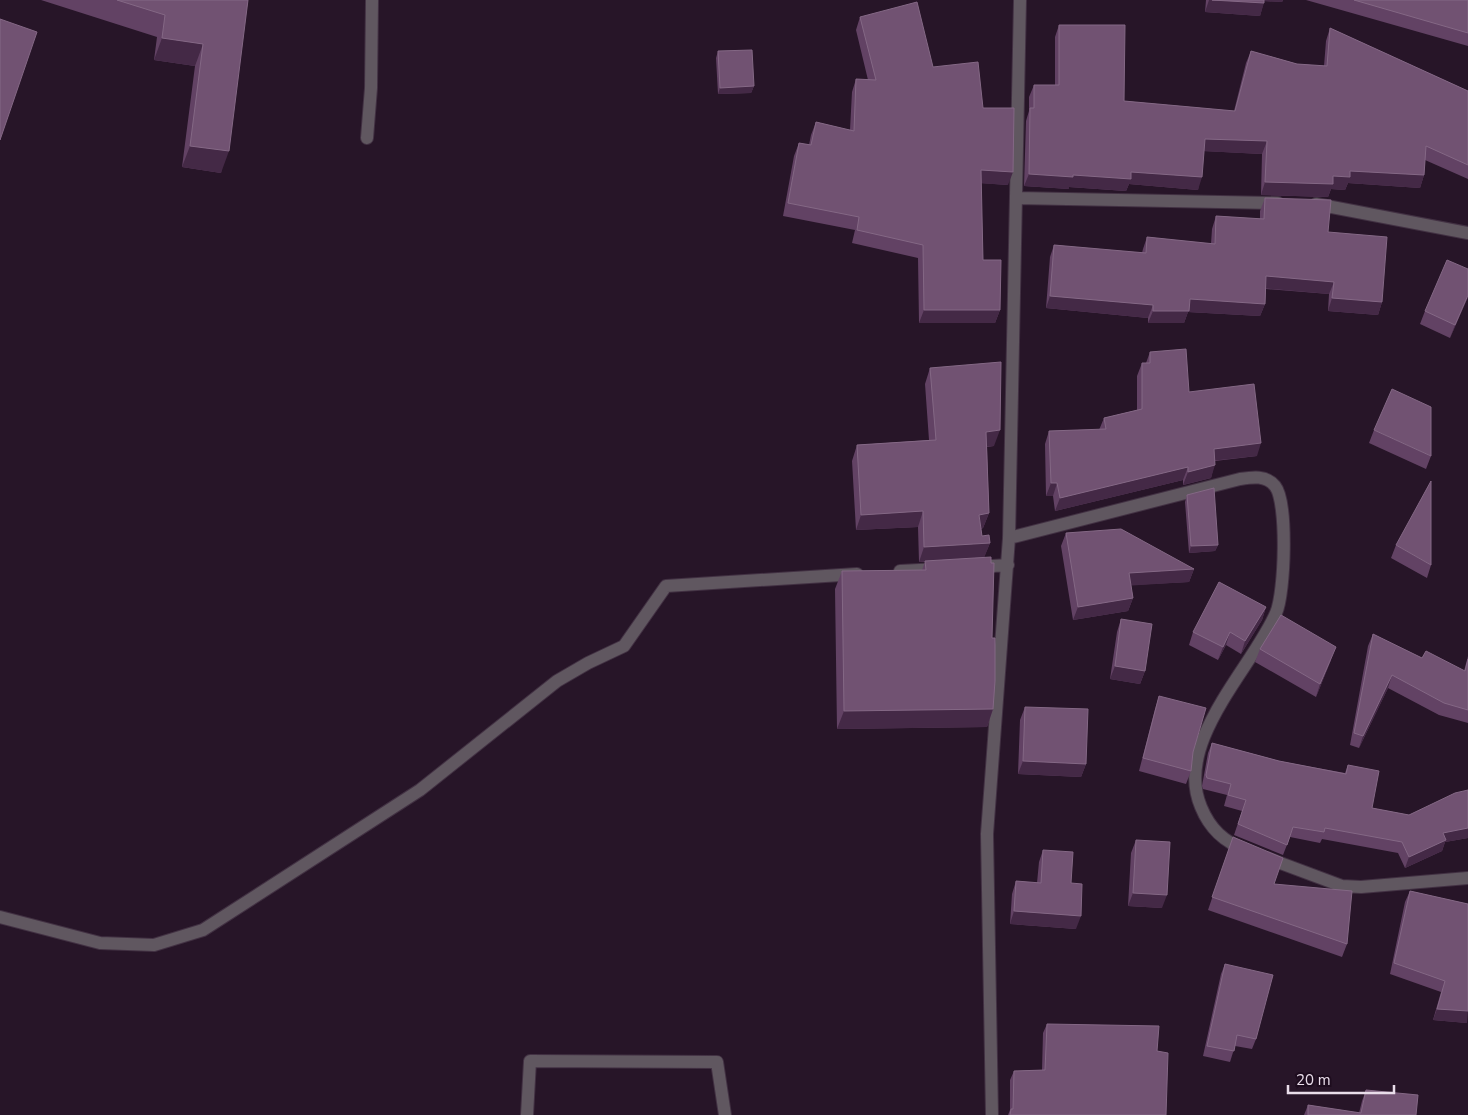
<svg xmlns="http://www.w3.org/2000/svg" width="1468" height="1115" viewBox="0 0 1468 1115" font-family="'Nunito Sans',sans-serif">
<rect width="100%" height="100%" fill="#271528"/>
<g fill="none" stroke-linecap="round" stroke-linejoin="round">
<!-- lane casing -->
<g stroke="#423143" stroke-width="14">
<path id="lane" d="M527 1115 530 1061 717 1062 725 1115"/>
</g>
<!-- street casing -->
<g stroke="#423143" stroke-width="14">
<path id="street" d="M367 138 371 88 372 0
M1016 198 1278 203
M1316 204 1468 233
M1009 538 1240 479C1253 477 1266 475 1275 486 1288 502 1285 593 1276 613 1253 667 1173 742 1201 807 1210 829 1224 842 1246 850
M977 567 1008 565
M900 571 939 569
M1267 858 1342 886 1361 887 1468 878
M0 917 100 943 154 945 203 930 420 790 557 681 588 663 624 646 666 586 857 574
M992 1115 987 834 1009 538 1020 0"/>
</g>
<!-- lane -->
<use href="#lane" stroke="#605760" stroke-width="12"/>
<!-- street -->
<use href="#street" stroke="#605760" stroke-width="12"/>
</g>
<!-- wall -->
<path fill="#624264" d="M41 0H248L221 173 182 167 195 66 154 60 157 37Z
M1206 0H1283L1282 2 1264 1 1260 16 1205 12Z
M1306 0H1468V46Z
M860 17 933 67 983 108 1008 185 981 183 983 260 1000 310 995 323H919L918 258 852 243 855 230 783 216 794 156 799 143 809 145 811 135 816 122 850 130 852 92 856 79 868 80 856 30Z
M1059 25 1124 101 1234 111 1246 63 1251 51 1297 64 1324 66 1326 41 1330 28 1468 91V179L1425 160 1424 175 1420 188 1348 183 1345 190 1331 189 1328 197 1261 195 1262 154 1204 151 1198 190 1129 184 1126 191 1069 187V189L1024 186 1026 121 1029 111V97L1034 85H1055V37Z
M718 51 754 86 751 93 718 94 716 58Z
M1265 198 1328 232 1382 302 1378 315 1328 311 1329 294 1266 289 1265 304 1260 316 1188 312 1184 323H1148V318L1046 308 1050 257 1054 245 1142 253 1143 249 1147 237 1211 244 1212 229 1216 216 1260 219V211Z
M1468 297 1450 338 1420 324 1425 311Z
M1150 352 1189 392 1257 456 1215 461 1211 478 1183 485V480L1055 511 1053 496H1046L1045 444 1049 431 1099 430 1104 418 1137 410V376L1142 363H1146Z
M930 368 994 446 987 447 989 513 983 528 981 529 982 536 990 543 984 557 992 638 993 709 987 727 837 729 835 589 842 571 922 570 925 562H919L918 527 856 530 852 461 857 445 929 440 925 384Z
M1374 430 1431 456 1426 469 1369 443Z
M1187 495 1218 545 1215 551 1189 553 1185 502Z
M1066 533 1194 569 1189 582 1131 585 1133 598 1128 611 1073 620 1061 546Z
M1396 545 1431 565 1427 578 1391 558Z
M1266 607 1262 620 1241 654 1226 645 1218 660 1189 645 1193 632Z
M1121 619 1145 671 1140 684 1110 679 1117 632Z
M1373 634 1422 658 1464 671 1468 656V723L1439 715 1388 688 1359 748 1350 745 1368 646Z
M1260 649 1331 660 1316 697 1255 662Z
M1159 696 1193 752 1191 771 1186 784 1139 771 1155 709Z
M1025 707 1086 764 1081 777 1018 774 1020 720Z
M1212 743 1279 761 1345 773 1348 765 1372 808 1409 815 1468 790V838L1445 842 1442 851 1405 868 1398 853 1322 839 1320 843 1290 837 1283 855 1234 835 1242 811 1224 806 1227 795 1203 789 1202 786 1208 753Z
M1233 837 1274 884 1347 944 1342 957 1208 910Z
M1136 840 1162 908 1128 906 1131 853Z
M1043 850 1071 883 1076 929 1010 924 1012 894 1016 881 1037 883 1039 862Z
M1410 891 1468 904 1467 1023 1433 1020 1441 992 1390 974 1405 902Z
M1225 964 1256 1039 1252 1049 1235 1046 1230 1062 1203 1056 1221 974Z
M1047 1024 1157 1051 1166 1115H1008L1010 1110V1080L1014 1071 1042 1070 1043 1033Z
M1366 1090 1416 1115H1304L1308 1105 1359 1113 1362 1101Z"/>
<!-- shaded-wall -->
<path fill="#442946" d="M1209 0 1264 3 1260 16 1205 12Z
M1261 0H1283L1282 2 1260 1Z
M162 38 203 44 195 66 154 60Z
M754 86 751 93 718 94 720 88Z
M1205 139 1267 141 1262 154 1201 151Z
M190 146 229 151 221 173 182 167Z
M981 170 1013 172 1008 185 977 183Z
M1350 171 1424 175 1420 188 1348 183 1345 190 1331 189 1328 197 1261 195 1265 182 1333 176Z
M1131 172 1202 177 1198 190 1129 184 1126 191 1069 187V189L1024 186 1029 174 1073 175Z
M1266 276 1334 282 1329 294 1262 288Z
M1468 295V297L1450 338 1455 325Z
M1050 296 1153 305 1148 318 1046 308Z
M1332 298 1382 302 1378 315 1328 311Z
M1190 299 1265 304 1260 316 1188 312 1184 323H1148L1153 311Z
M924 310H1000L995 323H919Z
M1000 430 994 446 981 447 986 432Z
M1261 443 1257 456 1210 461 1214 449Z
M1215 465 1211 478 1183 485 1188 472Z
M1188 467 1183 480 1055 511 1060 498Z
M1051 483H1057L1053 496H1046Z
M923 511 918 527 856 530 861 515Z
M989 513 983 528 973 530 979 515Z
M990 543 984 558 919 562 924 547Z
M1218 545 1215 551 1189 553 1191 546Z
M1194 569 1189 582 1124 586 1129 573Z
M1133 598 1128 611 1073 620 1078 607Z
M1266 607 1262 620 1241 654 1245 641Z
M1230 632 1226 645 1218 660 1223 647Z
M1336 647 1331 660 1316 697 1320 684Z
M1115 666 1145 671 1140 684 1110 679Z
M1392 675 1388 688 1359 748 1363 736Z
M993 709 987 727 837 729 844 711Z
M1023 761 1086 764 1081 777 1018 774Z
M1468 828V838L1445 842 1442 851 1405 868 1409 857 1443 833Z
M1133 893 1167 895 1162 908 1128 906Z
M1014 911 1081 916 1076 929 1010 924Z
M1437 1009 1468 1011 1467 1023 1433 1020Z"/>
<!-- building -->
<path fill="#715272" stroke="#846885" d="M117 0H248L229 151 190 146 203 44 162 38 165 15Z
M1212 0H1264V3Z
M1354 0H1468V33Z
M917 2 933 67 978 62 983 108H1014L1013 172 981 170 983 260H1001L1000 310H924L923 245 857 230 859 217 788 203 799 143 811 145 816 122 854 131 856 79 876 80 860 17Z
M0 19 37 32 0 140Z
M1059 25H1125L1124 101 1235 111 1251 51 1297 64 1327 66 1330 28 1468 91V165L1426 146 1424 175 1350 171V177L1333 176V184L1265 182 1267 141 1205 139 1202 177 1131 172V179L1073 175V177L1029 174 1030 108H1034V85H1059Z
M752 50 754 86 720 88 718 51Z
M1265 198 1331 200 1328 232 1387 237 1382 302 1332 298 1334 282 1266 276 1265 304 1190 299 1189 311H1153V305L1050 296 1054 245 1146 253 1147 237 1215 244 1216 216 1264 219Z
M1447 260 1468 269V295L1455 325 1425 311Z
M1186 349 1189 392 1254 384 1261 443 1214 449 1215 465 1188 472V467L1060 498 1057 483H1051L1049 431 1106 429 1104 418 1142 409V363H1150V352Z
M1001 362 1000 430 986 432 989 513 979 515 982 536 989 535 990 543 924 547 923 511 861 515 857 445 936 440 930 368Z
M1392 389 1431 407V456L1374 430Z
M1431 481V565L1396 545Z
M1214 488 1218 545 1191 546 1187 495Z
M1121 529 1194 569 1129 573 1133 598 1078 607 1066 533Z
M991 557V563H994L992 638H995V681L993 709 844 711 842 571 926 570 925 561Z
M1219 582 1266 607 1245 641 1230 632 1223 647 1193 632Z
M1281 615 1336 647 1320 684 1260 649Z
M1121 619 1152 624 1145 671 1115 666Z
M1373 634 1422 658 1426 651 1465 671 1468 659V710L1444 703 1392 675 1363 736 1354 733Z
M1159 696 1206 708 1193 752 1191 771 1143 758Z
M1025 707 1088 709 1086 764 1023 761Z
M1212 743 1279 761 1346 774 1348 765 1379 771 1372 808 1409 815 1455 793 1468 790V828L1443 833 1446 840 1409 857 1402 842 1325 828 1324 832 1293 827 1287 845 1238 824 1246 800 1228 795 1231 784 1207 778 1206 775Z
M1233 837 1283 858 1274 884 1352 891 1347 944 1212 897Z
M1136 840 1170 842 1167 895 1133 893Z
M1043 850 1073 852 1071 883 1082 884 1081 916 1014 911 1016 881 1041 883Z
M1410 891 1468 904V1011L1437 1009 1445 981 1394 963Z
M1225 964 1273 975 1256 1039 1237 1035 1234 1051 1207 1046Z
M1047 1024 1159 1026 1157 1051 1168 1053 1166 1115H1010L1011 1109H1013L1014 1071 1045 1070Z
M1366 1090 1418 1095 1416 1115H1308V1105L1361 1113Z"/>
<!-- scale -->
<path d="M1288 1085v8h106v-8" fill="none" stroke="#e9ddea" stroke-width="2.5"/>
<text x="1296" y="1085" font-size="15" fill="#e9ddea" stroke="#1d0c1e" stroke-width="4" paint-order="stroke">20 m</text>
</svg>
